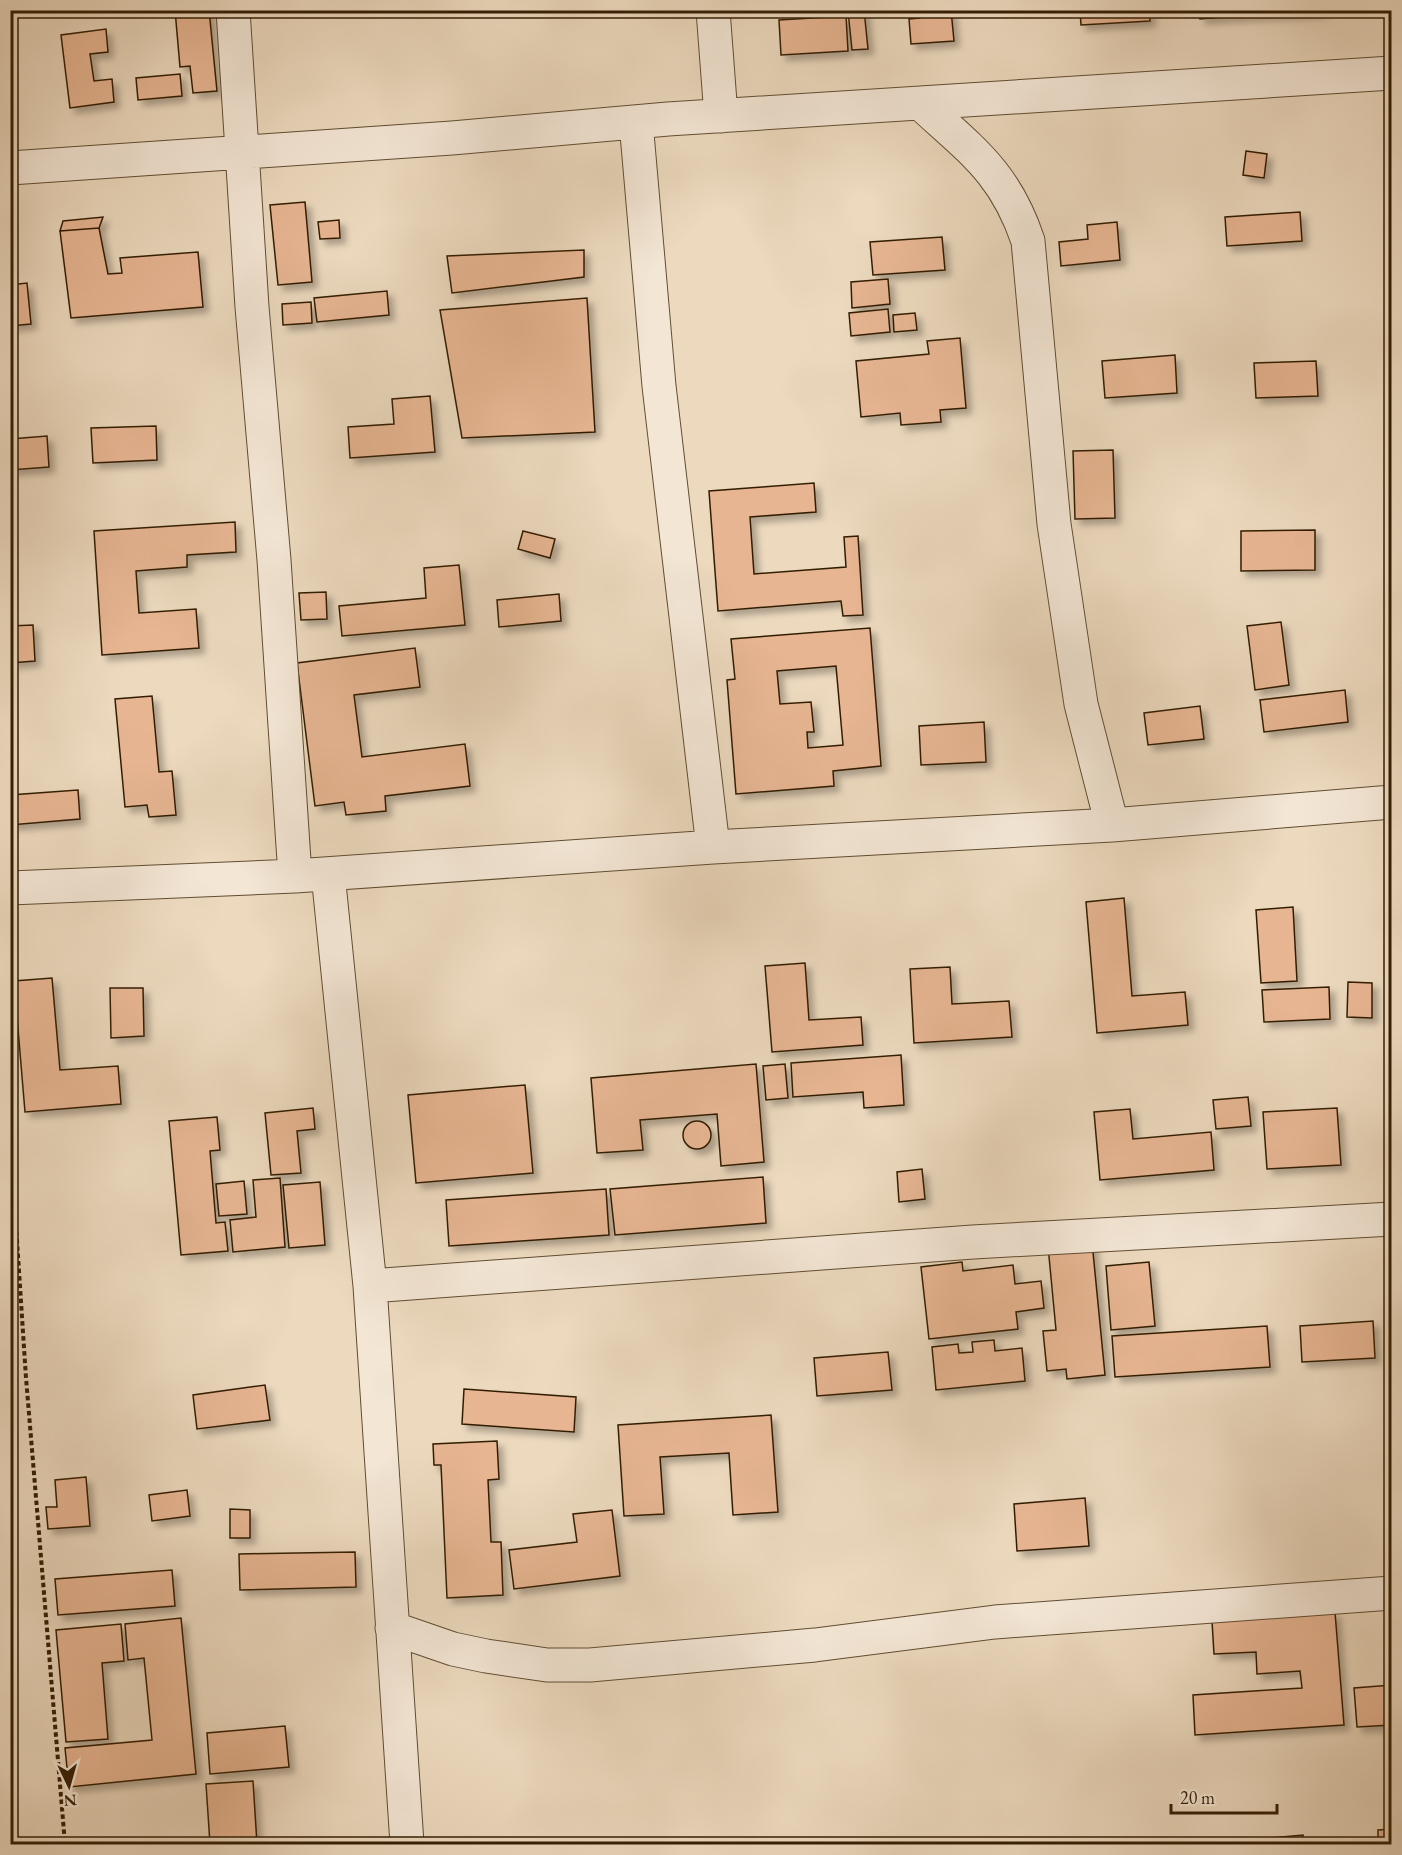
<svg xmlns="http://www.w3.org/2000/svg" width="1402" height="1855" viewBox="0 0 1402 1855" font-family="'EB Garamond',serif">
<defs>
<filter id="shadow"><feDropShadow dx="5.5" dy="5.5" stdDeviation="3" flood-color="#0004"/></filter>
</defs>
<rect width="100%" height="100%" fill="#ecd9be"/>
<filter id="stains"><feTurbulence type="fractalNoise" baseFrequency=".00333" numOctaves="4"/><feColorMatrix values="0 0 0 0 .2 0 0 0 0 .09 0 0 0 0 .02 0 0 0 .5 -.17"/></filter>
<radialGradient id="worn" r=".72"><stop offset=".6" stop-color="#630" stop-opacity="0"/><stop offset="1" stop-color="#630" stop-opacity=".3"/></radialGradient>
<!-- building -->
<path fill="#e7b592" stroke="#331e04" stroke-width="1.5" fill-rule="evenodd" filter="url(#shadow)" d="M175 10H209L217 91 193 93 190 66 180 67Z
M864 10 868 49 852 50 848 11Z
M918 10H951L954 41 911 44 909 19 919 18Z
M1080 10H1149L1150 21 1081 25Z
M1200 10H1224V17L1200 19Z
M1226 10H1322V12L1226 17Z
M846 16 848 51 781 55 779 20Z
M106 29 108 52 90 54 94 81 112 79 114 102 70 108 61 35Z
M180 74 182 96 138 100 136 78Z
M1246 151 1267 154 1264 178 1243 175Z
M305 202 312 282 278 285 270 205Z
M1300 212 1302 241 1227 246 1225 217Z
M103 217 99 228 60 231 63 221Z
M339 220 340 238 320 239 318 222Z
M1117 222 1120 260 1061 266 1059 242 1088 239 1087 225Z
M99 228 108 274 122 273 120 258 198 252 203 307 71 318 60 231Z
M942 237 945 270 873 275 870 242Z
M584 250V277L452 293 447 256Z
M888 279 890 304 852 308 851 282Z
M27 283 31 324 10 326V285Z
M387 291 389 315 317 322 314 298Z
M587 298 595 432 462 438 440 310Z
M311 302 312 323 283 325 282 304Z
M888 309 890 332 851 336 849 313Z
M915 313 917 330 894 332 893 315Z
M960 338 966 408 940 410 941 422 901 425 900 413 861 417 856 361 929 354 927 341Z
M1175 355 1177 393 1105 398 1102 361Z
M1316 361 1318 396 1256 398 1254 363Z
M430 396 435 452 350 458 348 427 394 424 392 399Z
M156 426 157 460 93 463 91 428Z
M47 436 49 467 10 470V439Z
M1113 450 1115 518 1075 519 1073 451Z
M814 483 816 512 750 517 754 574 846 567 844 537 858 536 863 615 843 616 841 601 718 611 709 491Z
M235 522 236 552 187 555V567L136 571 139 613 196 609 199 648 102 655 94 531Z
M1315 530V570L1241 571V531Z
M523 531 555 539 550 558 518 549Z
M459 565 465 625 342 636 339 606 426 598 424 568Z
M326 592 327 619 301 620 299 593Z
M559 594 561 621 499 627 497 600Z
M1281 622 1289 685 1255 690 1247 626Z
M33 625 35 661 10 663V626Z
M870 628 881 766 833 771 834 786 736 794 727 680 735 679 731 639ZM836 666 843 745 808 748 807 732H814L811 702 780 704 777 671Z
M415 648 420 687 354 695 362 757 465 744 470 786 385 796 386 811 346 815 344 802 315 806 297 663Z
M1345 690 1348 722 1264 732 1260 700Z
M152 696 159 772 172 771 176 815 149 817 147 805 125 807 115 699Z
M1200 706 1204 739 1148 745 1144 713Z
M984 722 986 762 921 765 919 726Z
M78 790 80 819 10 825V795Z
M1124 898 1132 996 1185 992 1188 1025 1097 1033 1086 902Z
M1293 907 1297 981 1261 983 1256 910Z
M805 963 809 1020 861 1017 863 1045 772 1052 765 966Z
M950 967 952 1004 1009 1001 1012 1037 914 1043 910 969Z
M52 978 60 1070 118 1066 121 1104 25 1112 14 981Z
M1348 982 1372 983V1018L1347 1017Z
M1329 987 1330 1019 1264 1022 1262 990Z
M110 988H143L144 1036 111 1038Z
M901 1055 904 1105 864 1108 863 1092 793 1097 791 1063Z
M756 1064 764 1162 721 1166 717 1114 640 1120 643 1150 597 1153 591 1078Z
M785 1064 788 1098 766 1100 763 1066Z
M525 1085 533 1173 416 1183 408 1095Z
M1248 1097 1251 1126 1216 1129 1213 1100Z
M313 1108 315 1129 297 1131 301 1173 271 1175 265 1113Z
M1337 1108 1341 1165 1267 1169 1263 1112Z
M1130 1109 1133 1139 1211 1132 1214 1170 1100 1180 1094 1112Z
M217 1117 220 1150 210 1151 216 1223 225 1222 228 1251 181 1255 169 1121Z
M683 1135a14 14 0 1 1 28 0a14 14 0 1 1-28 0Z
M922 1169 925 1199 899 1202 897 1172Z
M763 1177 766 1223 615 1235 610 1189Z
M280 1178 285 1247 233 1252 230 1220 256 1217 253 1180Z
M244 1181 247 1214 219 1216 216 1184Z
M320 1182 325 1245 289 1248 283 1185Z
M606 1189 609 1235 449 1246 446 1200Z
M1092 1242 1105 1375 1067 1379 1066 1369 1047 1371 1043 1331 1056 1330 1048 1246Z
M962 1262 963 1271 1013 1265 1015 1284 1041 1281 1044 1308 1016 1312 1018 1329 929 1339 921 1267Z
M1149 1262 1155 1326 1111 1330 1106 1266Z
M1373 1321 1375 1358 1302 1362 1300 1326Z
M1267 1326 1270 1367 1115 1377 1112 1336Z
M994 1340 995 1351 1022 1348 1025 1381 936 1390 932 1347 958 1344 959 1353 973 1352 972 1342Z
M888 1352 892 1390 817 1396 814 1358Z
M265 1385 270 1420 197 1429 193 1395Z
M464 1389 576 1397 574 1432 462 1424Z
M771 1415 778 1512 733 1515 729 1453 660 1457 664 1514 624 1516 618 1425Z
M497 1441 499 1479 488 1480 491 1542H501L503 1595 447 1598 441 1465H434L433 1444Z
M86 1477 90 1526 48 1529 46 1507H57L55 1480Z
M187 1490 190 1516 152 1521 149 1495Z
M1085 1498 1089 1546 1017 1551 1014 1504Z
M230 1509 250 1510V1538H230Z
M612 1510 620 1576 514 1589 509 1550 577 1542 573 1514Z
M355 1552 356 1587 240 1590 239 1554Z
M172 1570 175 1606 58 1615 55 1579Z
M1335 1612 1344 1725 1195 1735 1193 1695 1302 1688 1300 1671 1257 1674 1256 1652 1214 1654 1212 1621Z
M181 1618 196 1774 69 1787 65 1748 152 1740 144 1658 128 1660 125 1624Z
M121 1624 124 1661 102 1663 108 1739 66 1742 56 1630Z
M1392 1685V1725L1357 1727 1354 1688Z
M285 1726 289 1767 210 1774 207 1733Z
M253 1781 257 1844H210L206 1784Z
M1392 1829V1844H1378V1830Z
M1303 1835 1304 1844H1225V1842Z"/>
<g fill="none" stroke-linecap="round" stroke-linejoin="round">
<!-- minor casing -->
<g stroke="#614d32" stroke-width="35">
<path id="minor" d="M233 10 252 307 274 560 295 876
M713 10 721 116
M920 103C971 150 1005 172 1028 241L1054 524 1081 704 1112 825
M636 122 659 386 713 847
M10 168 452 138 668 119 1392 73
M328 874 370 1286 407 1844
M10 888 295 876 713 847 1112 825 1392 802
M370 1286 973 1242 1392 1219
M392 1628 453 1649 486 1656 547 1665H590L815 1645 995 1622 1392 1593"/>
</g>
<!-- path -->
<path stroke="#331e04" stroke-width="4" stroke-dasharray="4.5 3" stroke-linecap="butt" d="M10 1134 26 1378 65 1844"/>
<!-- minor -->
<use href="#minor" stroke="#f3e6d5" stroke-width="33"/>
</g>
<!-- margin -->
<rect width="1402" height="1855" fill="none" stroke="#ecd9be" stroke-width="36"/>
<rect x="12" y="12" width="1378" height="1831" fill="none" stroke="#331e04" stroke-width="3"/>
<rect x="18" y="18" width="1366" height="1819" fill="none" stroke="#331e04" stroke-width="1.5"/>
<!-- north arrow -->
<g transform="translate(69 1786) rotate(175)" stroke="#f3e6d5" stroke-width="4.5" paint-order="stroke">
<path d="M0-4.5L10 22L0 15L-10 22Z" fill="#331e04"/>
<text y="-9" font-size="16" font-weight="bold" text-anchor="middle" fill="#331e04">N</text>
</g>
<!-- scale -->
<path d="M1171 1804v9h106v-9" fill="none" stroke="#331e04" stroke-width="3"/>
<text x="1180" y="1804" font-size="18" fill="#331e04" stroke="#f3e6d5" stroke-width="4.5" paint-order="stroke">20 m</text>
<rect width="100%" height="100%" filter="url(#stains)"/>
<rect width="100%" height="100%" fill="url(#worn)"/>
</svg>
